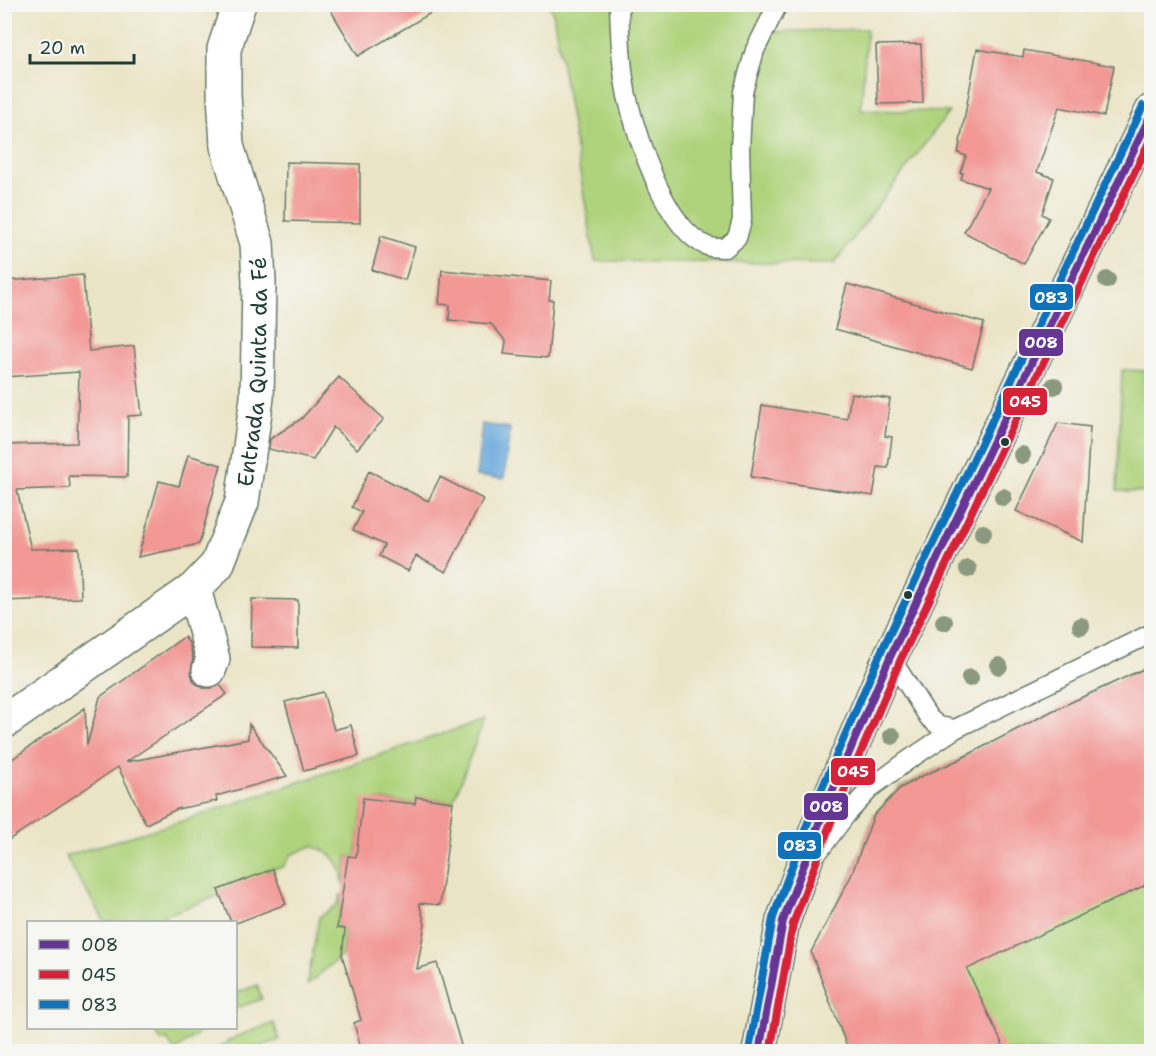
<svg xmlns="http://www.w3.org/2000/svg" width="1156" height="1056" viewBox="0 0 1156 1056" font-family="'Shantell Sans',sans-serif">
<rect width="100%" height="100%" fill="#f6f6f2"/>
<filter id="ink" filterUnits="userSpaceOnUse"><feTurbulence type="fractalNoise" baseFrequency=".0167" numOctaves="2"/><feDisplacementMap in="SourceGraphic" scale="12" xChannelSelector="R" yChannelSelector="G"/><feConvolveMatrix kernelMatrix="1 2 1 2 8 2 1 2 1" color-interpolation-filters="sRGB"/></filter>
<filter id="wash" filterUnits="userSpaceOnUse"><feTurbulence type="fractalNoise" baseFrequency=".008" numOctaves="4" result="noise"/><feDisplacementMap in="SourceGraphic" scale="24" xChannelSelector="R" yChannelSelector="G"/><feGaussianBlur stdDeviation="1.35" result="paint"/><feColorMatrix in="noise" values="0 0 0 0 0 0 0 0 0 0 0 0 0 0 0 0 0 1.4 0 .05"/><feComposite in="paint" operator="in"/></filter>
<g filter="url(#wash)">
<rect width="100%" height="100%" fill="#ebe5c7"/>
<!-- green -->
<path fill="#afd37c" stroke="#678858" stroke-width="1.5" d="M549 5H772L765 32 867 29 861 110 949 112 834 264 595 261 553 13Z
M1122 370 1151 371V493L1117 491Z
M1151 665V1051H849L828 998 829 919 851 876 874 815 900 788 920 777 956 761 1052 712Z
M484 720 453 802 416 797 415 804 384 800 363 801 356 857 347 856 343 886C342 863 334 853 312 846L291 855 283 867 273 869 220 895 147 922H105L65 856 182 821Z
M342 893 337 927 345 929 342 955 307 985 319 917 336 906Z
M257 985 262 999 236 1008V993Z
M274 1023 279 1040 248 1051H213L235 1037Z
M153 1028H205L175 1051 167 1039 162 1042Z"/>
<!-- water -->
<path fill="#68a7db" stroke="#447288" stroke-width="1.5" d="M482 424 510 428 504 479 476 476Z"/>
<g id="blocks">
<!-- building -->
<path fill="#f29895" d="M327 4H446L358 56Z
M921 44 923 103 878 104 876 45Z
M977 49 1023 57 1024 50 1114 66 1104 116 1059 107 1037 172 1054 178 1042 214 1049 218 1024 264 964 232 988 188 961 179 963 173H960L966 156 958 153Z
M286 162 360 164V223L285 221Z
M381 236 415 247 405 280 372 270Z
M442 270 551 281 549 300H553L548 358 504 354 506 341 491 324 449 320 450 305 439 304Z
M83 275 89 351 134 346 142 415 128 416 127 477 69 476 70 488 17 490 31 549 79 548 81 598 4 601V445L77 443 79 372 4 377V281Z
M847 284 984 323 972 368 835 329Z
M339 377 384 419 357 449 333 427 313 460 269 449 270 439 301 419Z
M851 393 890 399 885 436 892 437 888 468 878 467 873 496 751 477 762 405 847 419Z
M1058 423 1090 427 1083 542 1016 511Z
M188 455 221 465 199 544 138 557 159 481 179 486Z
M369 471 428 501 440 477 483 499 446 572 416 556 408 571 379 556 384 545 353 530 362 512 352 507Z
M252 599 298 600V648L251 647Z
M184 637 189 643 193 658 191 673 194 682 203 688H212L220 685 227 694 126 762 248 739 249 724 287 776 216 796 217 801 177 809 146 824 118 767 4 843V765L85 708 87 745 100 697Z
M1152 665V882L967 969 1006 1052H849L811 952 851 876 874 815 899 789 920 777 956 761 1052 711Z
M323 692 334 730 351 725 359 756 304 771 285 702Z
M416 797 453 802 440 905 419 903 425 924 417 969 437 963 463 1052H362L354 1023 361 1020 342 955 345 929 337 928 348 856 356 857 363 798 415 804Z
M273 869 286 904 236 923 231 922 218 890Z"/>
</g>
</g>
<g filter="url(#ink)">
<use href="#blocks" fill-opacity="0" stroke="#667867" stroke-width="1.5"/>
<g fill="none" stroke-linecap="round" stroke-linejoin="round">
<!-- lane casing -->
<g stroke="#667867" stroke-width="21">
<path id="lane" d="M619 4C620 35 621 66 627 96 637 137 665 229 707 246 712 248 719 248 725 248L737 238 742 220 740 149 743 92 755 50 778 4
M890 657 929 718 939 726 955 729
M819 851 846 815 872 787 907 761 955 729 1152 633"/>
</g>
<!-- street casing -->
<g stroke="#667867" stroke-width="36">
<g id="street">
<path d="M194 589 213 659 209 670"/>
<path id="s1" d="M4 722 194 589 217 565 242 502 257 398 259 282 257 243 227 146 224 94V49L239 4"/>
</g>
</g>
<!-- secondary casing -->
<g stroke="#667867" stroke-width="36">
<path id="secondary" d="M759 1052 783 921 821 818 890 657 1152 111"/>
</g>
<!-- path -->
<path stroke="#667867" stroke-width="4" stroke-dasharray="4.5 4.5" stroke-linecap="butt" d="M818 1045 822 1052"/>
<!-- lane -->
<use href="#lane" stroke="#fff" stroke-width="18"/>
<!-- street -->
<use href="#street" stroke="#fff" stroke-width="33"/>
<!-- secondary -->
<use href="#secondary" stroke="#fff" stroke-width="33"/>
<!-- bus-1 casing -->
<g stroke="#f6f6f2" stroke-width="12">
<path id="bus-1" d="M759 1052 783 921 821 818 890 657 1152 112"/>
</g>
<!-- bus-2 casing -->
<g stroke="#f6f6f2" stroke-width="12">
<path id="bus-2" d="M770 1052 793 924 831 822 900 661 1152 136"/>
</g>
<!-- bus-3 casing -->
<g stroke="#f6f6f2" stroke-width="12">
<path id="bus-3" d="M749 1050 773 918 811 814 881 652 1143 106"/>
</g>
<!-- bus-1 -->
<use href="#bus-1" stroke="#663695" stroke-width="8"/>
<!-- bus-2 -->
<use href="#bus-2" stroke="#d62138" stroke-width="8"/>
<!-- bus-3 -->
<use href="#bus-3" stroke="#1072ba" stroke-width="8"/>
</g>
<!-- trees -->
<g fill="#8b997e">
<circle cx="1107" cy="280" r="9"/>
<circle cx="1054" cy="386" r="9"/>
<circle cx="1022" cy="455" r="9"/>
<circle cx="1003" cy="497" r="9"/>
<circle cx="983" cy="533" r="9"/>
<circle cx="968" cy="569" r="9"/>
<circle cx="944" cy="622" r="9"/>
<circle cx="1081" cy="626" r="9"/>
<circle cx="999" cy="666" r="9"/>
<circle cx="970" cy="678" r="9"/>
<circle cx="892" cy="736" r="9"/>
</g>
</g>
<!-- markers -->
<g fill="#1f3d34" stroke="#f6f6f2" stroke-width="2">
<circle cx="1005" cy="442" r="5"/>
<circle cx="908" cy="595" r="5"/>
</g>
<g text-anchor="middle" stroke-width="5" stroke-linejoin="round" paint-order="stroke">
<!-- street labels -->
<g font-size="22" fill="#1f3d34" stroke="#f6f6f2">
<text dy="8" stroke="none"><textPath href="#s1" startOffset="464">Entrada Quinta da Fé</textPath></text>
</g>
</g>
<g stroke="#f6f6f2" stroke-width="2">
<rect x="1029" y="283" width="45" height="28" rx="6" fill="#1072ba"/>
<rect x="1018" y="328" width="46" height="29" rx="6" fill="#663695"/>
<rect x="1002" y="387" width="46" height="29" rx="6" fill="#d62138"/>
<rect x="830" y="757" width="46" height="29" rx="6" fill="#d62138"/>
<rect x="803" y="792" width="46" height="29" rx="6" fill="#663695"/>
<rect x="777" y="831" width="45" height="29" rx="6" fill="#1072ba"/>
</g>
<g font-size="16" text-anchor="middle" font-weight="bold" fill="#fff">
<text x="1051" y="303">083</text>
<text x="1041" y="348">008</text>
<text x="1025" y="407">045</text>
<text x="853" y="777">045</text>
<text x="826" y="812">008</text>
<text x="800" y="851">083</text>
</g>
<!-- margin -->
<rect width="1156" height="1056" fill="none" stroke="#f6f6f2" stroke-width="24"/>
<!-- legend -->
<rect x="27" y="921" width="210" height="108" fill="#f6f6f2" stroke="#a0aca6" stroke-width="1.5"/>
<rect x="39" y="940" width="30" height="9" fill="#663695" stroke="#a0aca6" stroke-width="1.5"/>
<text x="81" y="951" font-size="18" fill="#1f3d34">008</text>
<rect x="39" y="970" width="30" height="9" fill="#d62138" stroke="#a0aca6" stroke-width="1.5"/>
<text x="81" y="981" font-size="18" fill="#1f3d34">045</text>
<rect x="39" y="1000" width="30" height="9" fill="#1072ba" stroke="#a0aca6" stroke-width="1.5"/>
<text x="81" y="1011" font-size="18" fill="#1f3d34">083</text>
<!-- scale -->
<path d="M30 54v9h104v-9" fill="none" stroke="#1f3d34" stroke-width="3"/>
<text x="39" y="54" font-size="18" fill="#1f3d34" stroke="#f6f6f2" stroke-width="4.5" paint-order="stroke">20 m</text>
</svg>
